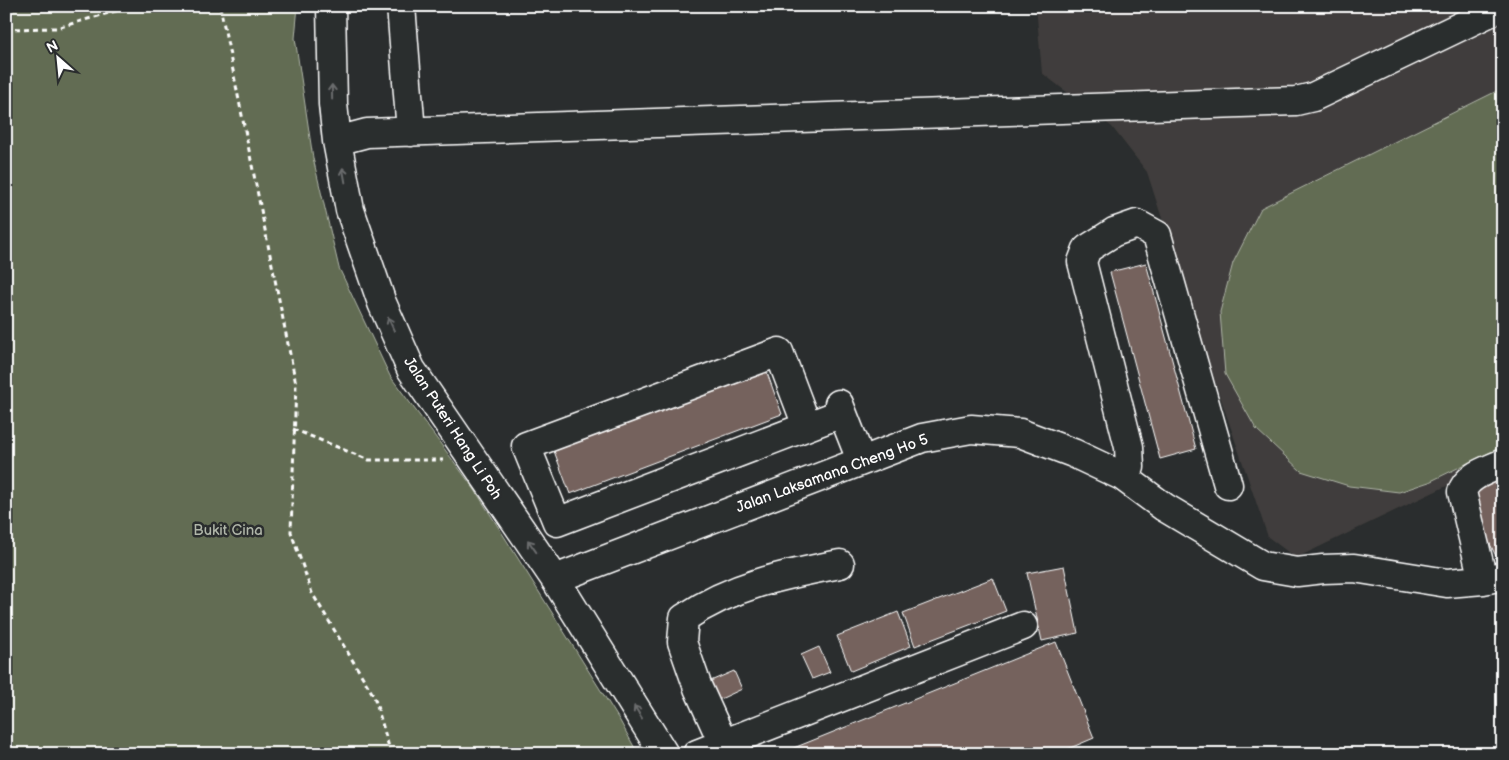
<svg xmlns="http://www.w3.org/2000/svg" width="1509" height="760" viewBox="0 0 1509 760" font-family="'Balsamiq Sans',sans-serif">
<rect width="100%" height="100%" fill="#2a2d2e"/>
<filter id="ink" filterUnits="userSpaceOnUse"><feTurbulence type="fractalNoise" baseFrequency=".02" numOctaves="2"/><feDisplacementMap in="SourceGraphic" scale="10" xChannelSelector="R" yChannelSelector="G"/><feConvolveMatrix kernelMatrix="1 2 1 2 8 2 1 2 1" color-interpolation-filters="sRGB"/></filter>
<g filter="url(#ink)">
<!-- built -->
<path fill="#403d3c" d="M1036 6H1503V459L1296 558 1268 537 1209 364 1147 172 1112 127 1042 73Z"/>
<!-- green -->
<path fill="#626c53" stroke="#b0b6a9" d="M6 6H298L295 38 313 158 339 268 390 376 475 490 620 721 638 754H6Z
M1503 88V446L1429 482 1399 492 1349 486 1301 471 1256 429 1225 374 1220 312 1233 263 1261 208Z"/>
<!-- building -->
<path fill="#74625d" stroke="#fff" d="M1146 263 1196 449 1160 459 1110 272Z
M766 370 782 414 570 494 554 451Z
M1499 477 1503 485V560L1499 562 1482 528 1475 489Z
M1064 566 1078 633 1042 641 1027 573Z
M993 578 1006 611 915 646 903 613Z
M898 612 911 646 851 671 837 636Z
M1056 642 1094 738 1056 754H779Z
M819 647 830 672 812 679 801 655Z
M734 671 742 689 714 702 706 683Z"/>
<g fill="none" stroke-linecap="round" stroke-linejoin="round">
<!-- minor casing -->
<g stroke="#fff" stroke-width="31">
<path id="minor" d="M331 6 333 104 337 141 350 210 382 303 411 369 555 579 664 754
M401 6 411 132
M337 141 367 133 1296 101 1313 97 1503 6
M839 404 861 460
M807 426 779 352 526 446 557 522 842 413
M1122 476 1130 467 1129 447 1082 262 1087 249 1114 232 1137 224 1157 235 1228 485
M555 579 922 438 971 429 1020 433 1073 453 1122 476 1164 507 1263 566 1297 572 1323 569 1354 568 1447 583 1483 580 1503 576
M1483 580 1462 492C1467 475 1489 470 1503 463
M697 754 1023 626
M728 754 698 688 682 642 684 618C733 585 783 575 840 564"/>
</g>
<!-- path -->
<path stroke="#fff" stroke-width="3" stroke-dasharray="5 4" stroke-linecap="butt" d="M220 6 296 384 291 532 312 593 374 696 391 754
M6 29 57 28 133 6
M293 429 369 460H443"/>
<!-- minor -->
<use href="#minor" stroke="#2a2d2e" stroke-width="28"/>
</g>
<!-- one-way arrows -->
<defs><path id="oneway-shaft" d="M-6 0H5M1.5-3L5.5 0L1.5 3" fill="none" stroke-width="1.6" stroke-linecap="round" stroke-linejoin="round" transform="scale(1.25)"/></defs>
<g stroke="#6a6c6d">
<use href="#oneway-shaft" transform="translate(332 92) rotate(-91)"/>
<use href="#oneway-shaft" transform="translate(344 175) rotate(-100)"/>
<use href="#oneway-shaft" transform="translate(391 324) rotate(-114)"/>
<use href="#oneway-shaft" transform="translate(532 546) rotate(-125)"/>
<use href="#oneway-shaft" transform="translate(638 712) rotate(-122)"/>
</g>
</g>
<g text-anchor="middle" stroke-width="5" stroke-linejoin="round" paint-order="stroke">
<!-- street labels -->
<g font-size="15" fill="#fff" stroke="#2a2d2e">
<text transform="translate(453 428) rotate(57)" y="5">Jalan Puteri Hang Li Poh</text>
<text transform="translate(832 473) rotate(-20)" y="5">Jalan Laksamana Cheng Ho 5</text>
</g>
<!-- park labels -->
<g font-size="15" fill="#b0b6a9" stroke="#2a2d2e">
<text x="228" y="535">Bukit Cina</text>
</g>
</g>
<!-- margin -->
<rect width="1509" height="760" fill="none" stroke="#2a2d2e" stroke-width="25"/>
<rect x="12" y="12" width="1484" height="735" fill="none" stroke="#fff" stroke-width="2" filter="url(#ink)"/>
<!-- north arrow -->
<g transform="translate(58 58) rotate(333)" stroke="#2a2d2e" stroke-width="4" paint-order="stroke">
<path d="M0-4L9 19L0 12L-9 19Z" fill="#ffffff"/>
<text y="-8" font-size="14" font-weight="bold" text-anchor="middle" fill="#ffffff">N</text>
</g>
</svg>
